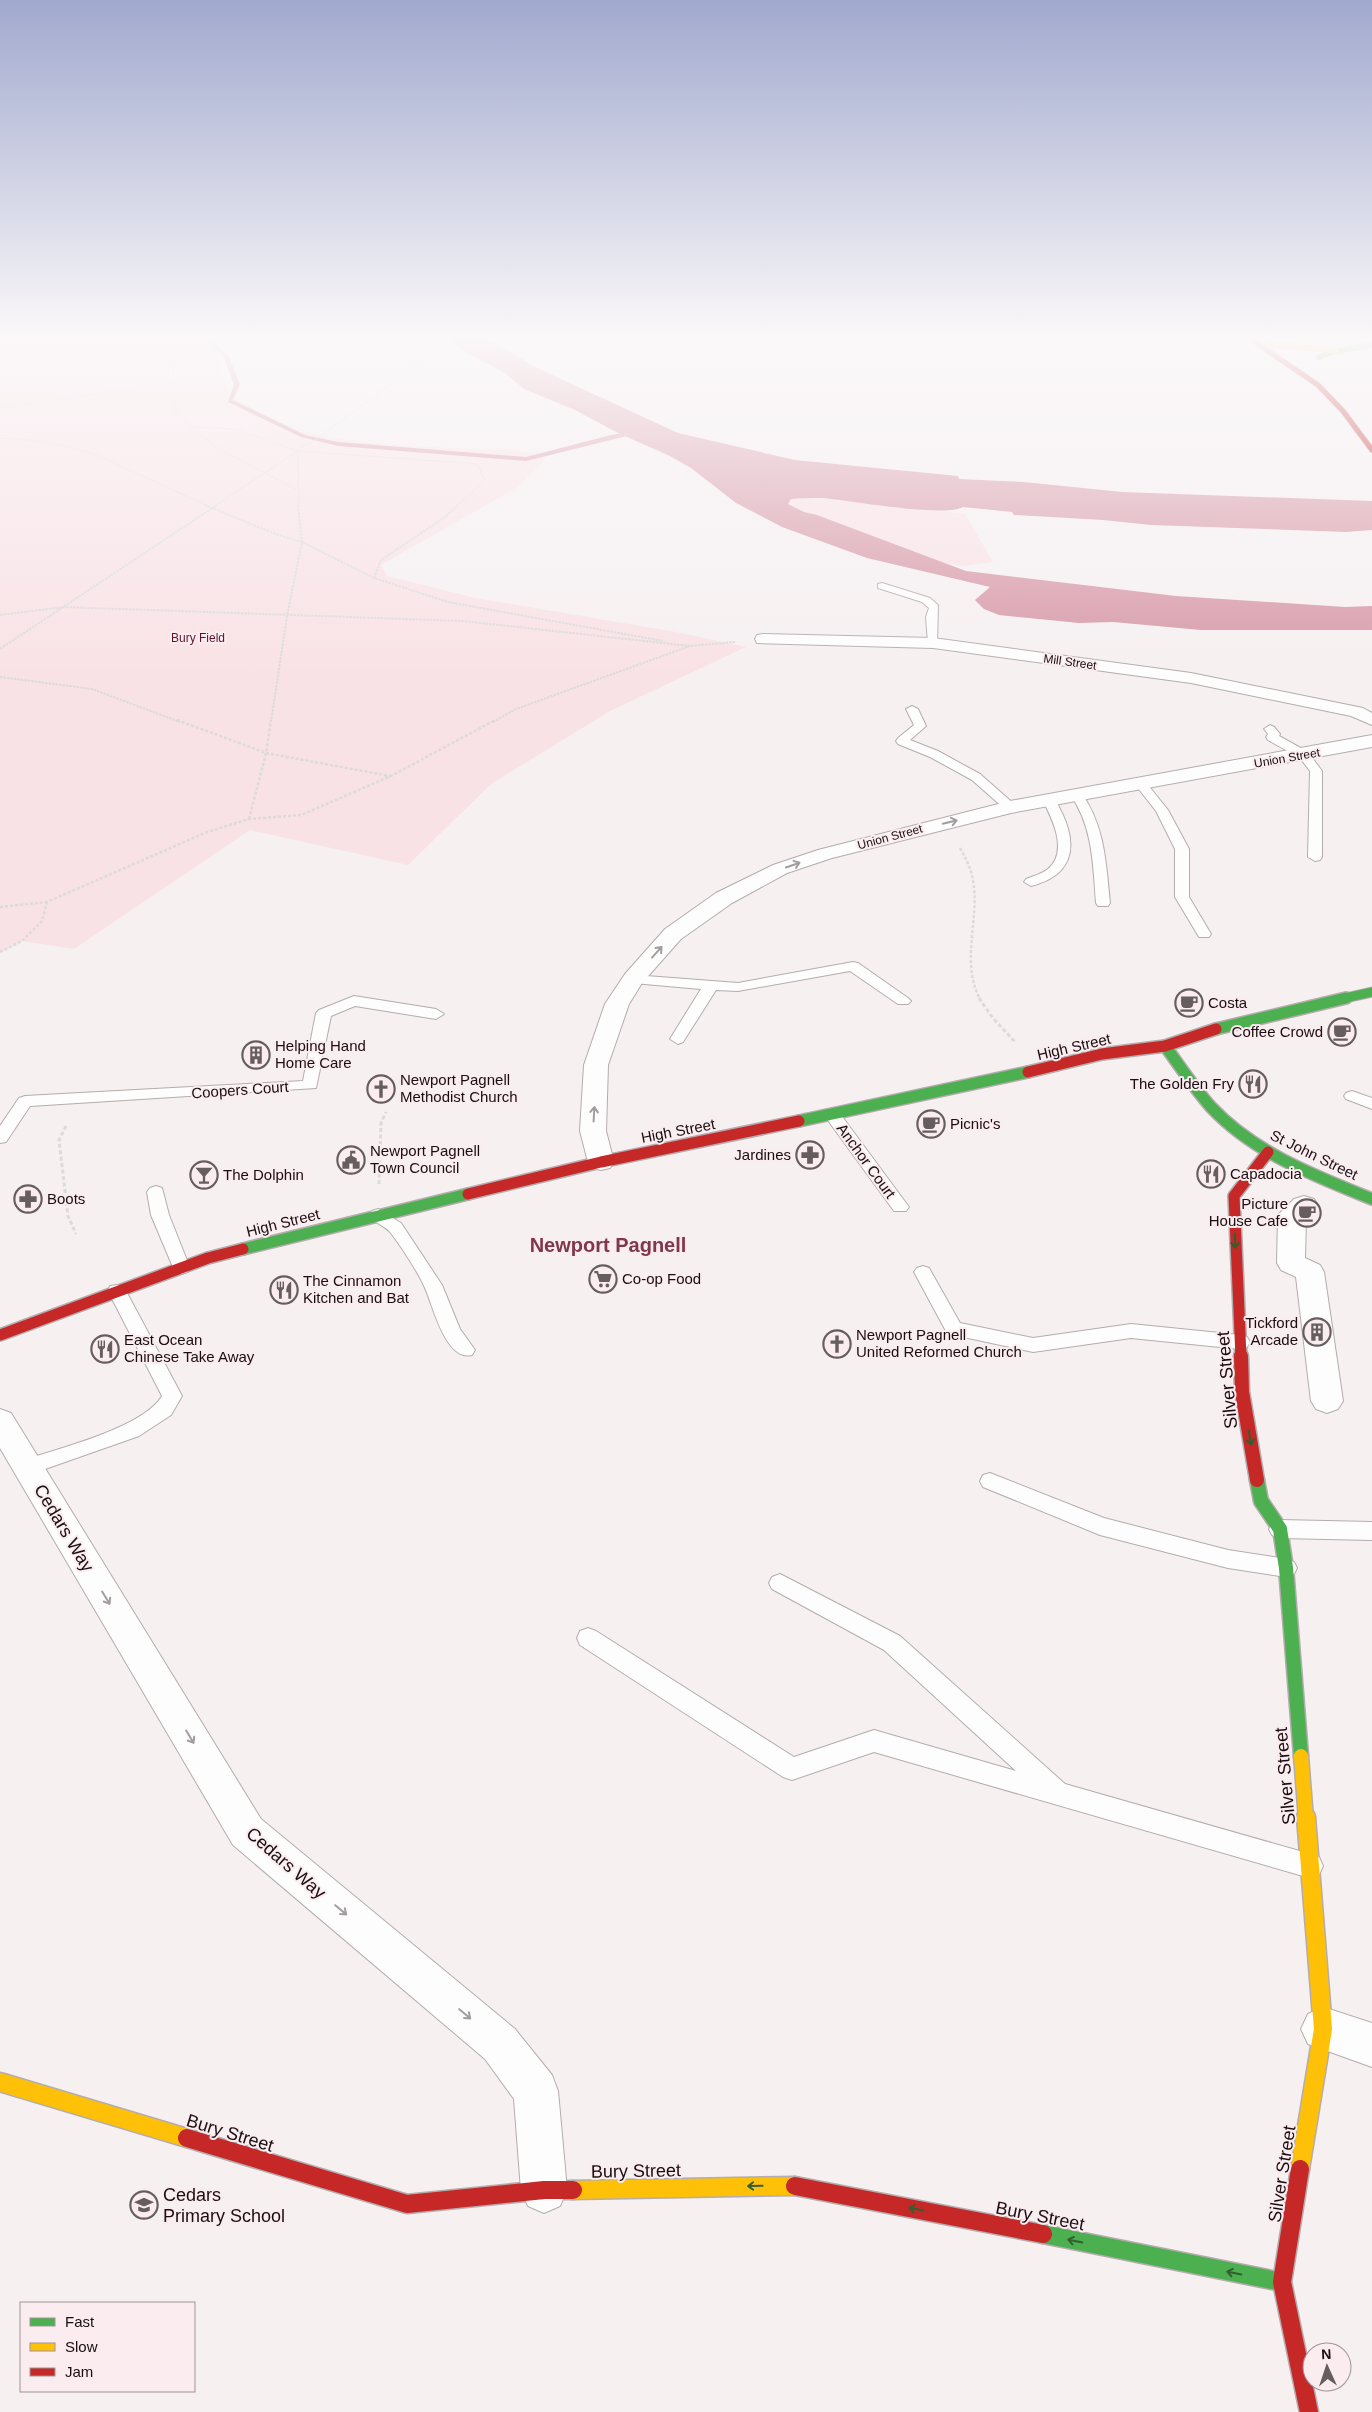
<svg xmlns="http://www.w3.org/2000/svg" width="1372" height="2412" viewBox="0 0 1372 2412" font-family="Helvetica,sans-serif">
<rect width="100%" height="100%" fill="#f6f0f1"/>
<!-- green -->
<path fill="#f9e2e6" d="M0 338H213C216 353 221 384 232 395 237 400 245 403 251 407 317 448 400 445 475 449 497 450 527 447 545 460L516 488 381 565 387 576 475 598 676 632 746 647 610 711 491 784 408 865 250 830 74 949 22 941 0 952Z
M821 498 965 514 993 562 962 566 948 564 817 515 804 512 788 504 791 499Z"/>
<!-- water -->
<path fill="#d799a8" d="M448 338H487L535 367 678 433 795 460 958 476 959 479 1024 482 1122 492 1372 501V530L1346 532 1151 525 1103 520 1014 515 1012 512 963 507C945 518 848 500 822 498 812 498 801 498 791 499L788 504 804 512 817 515 966 571 1176 596 1345 607 1372 606V630H1201L1113 622 1079 623 999 615 984 609 975 600 990 587 867 558 782 527 736 503 691 468 670 456 618 433 575 410 524 389 505 373 467 353Z"/>
<g fill="none" stroke-linecap="round" stroke-linejoin="round">
<!-- stream -->
<path fill="#d799a8" fill-rule="evenodd" d="M204 338H209L228 355 240 384 233 400 305 435 338 442 526 457 611 435 640 430 643 432 526 461 338 446 301 437 228 402 234 384 223 356Z"/>
<!-- lane casing -->
<g stroke="#b4acad" stroke-width="2">
<path id="lane" d="M882 583 930 598 938 605 937 645H929L928 643 926 617 929 608 922 602 878 588V584Z
M912 706 918 709 926 726 910 740 938 751 980 774 1014 804 1016 807 1014 810H1006L972 780 930 757 898 744 896 741 898 738 914 725 906 709Z
M1270 725 1274 727 1280 734 1279 736 1308 752 1322 771V857L1320 860 1315 861 1308 857 1310 771 1300 758 1268 740 1266 737 1268 734 1264 729Z
M1140 779 1144 780 1168 810 1189 849V897L1211 934 1209 937H1199L1175 897V849L1156 811 1134 783Z
M1076 790 1080 791C1105 825 1106 863 1110 903L1108 906H1098L1096 903C1093 864 1093 827 1070 794Z
M1048 795C1056 797 1058 806 1062 813 1079 849 1071 876 1031 886L1024 882 1026 879C1033 876 1042 874 1048 869 1069 851 1052 818 1042 799Z
M853 962 858 963 908 998 911 1001 908 1004H898L850 971 738 991 716 990 683 1042 678 1044 670 1039 701 989 633 983 626 979 633 975 738 983Z
M354 996 436 1009 444 1014 436 1019 355 1006 331 1016 316 1088 30 1106 6 1142 0 1143V1126L19 1098 25 1096 303 1081 316 1013 319 1010Z
M1352 1091 1372 1098V1109L1346 1099 1344 1096 1346 1093Z
M832 1110 838 1111 906 1203 909 1207 906 1211H894L824 1115 826 1111Z
M156 1186 162 1188 169 1215 190 1268 187 1272 181 1274 175 1272 151 1215 147 1192 150 1188Z
M378 1209 401 1223 442 1285 460 1329 475 1350 472 1355C446 1362 433 1306 425 1288 418 1272 401 1246 390 1232 384 1225 374 1223 369 1215L372 1211Z
M923 1266 929 1268 960 1323 1033 1338 1131 1324 1240 1335 1247 1337 1250 1342 1247 1347 1240 1349 1131 1338 1033 1352 954 1335 947 1333 914 1272 917 1268Z
M117 1285 124 1286 126 1291 182 1396 171 1415 139 1436 28 1475 21 1473 18 1467 21 1461C57 1449 143 1428 162 1396L108 1291 110 1286Z
M990 1473 1104 1518 1228 1550 1286 1559 1294 1562 1297 1568 1294 1574 1286 1577 1228 1568 1100 1535 983 1487 980 1481 983 1475Z
M1280 1520 1372 1522V1540L1280 1538 1272 1535 1269 1529 1272 1523Z
M780 1574 900 1636 1065 1784 1310 1854 1319 1857 1323 1866 1319 1875 1310 1878 874 1752 792 1780 783 1777 580 1645 577 1638 580 1631 588 1628 596 1631 794 1757 874 1730 1016 1771 884 1650 772 1589 769 1583 772 1577Z"/>
</g>
<!-- street casing -->
<g stroke="#b4acad" stroke-width="2">
<path id="street" d="M763 634 933 638 1191 673 1363 708 1372 713V725L1351 716 1191 683 933 648 757 643 755 639 757 635Z
M1372 735V747L1011 813 832 858 787 873 732 903 681 939 642 983 629 1004 608 1065 606 1131 614 1162 610 1168 601 1170 592 1168 588 1162 580 1131 584 1065 605 1004 625 974 665 929 716 893 773 865 818 850 1010 801Z
M1304 1196 1314 1199 1318 1205 1306 1218 1305 1258 1320 1265 1324 1272 1343 1401 1338 1409 1327 1413 1316 1409 1311 1401 1296 1277 1281 1270 1277 1263 1278 1215 1294 1199Z
M0 1409 11 1413 261 1819 515 2029 552 2075 558 2091 567 2190 560 2206 544 2213 528 2206 521 2190 514 2099 485 2059 233 1845 0 1448Z
M1323 2007 1372 2023V2067L1308 2044 1301 2029 1308 2014Z"/>
</g>
<!-- fast-far4 casing -->
<g stroke="#b4acad" stroke-width="6">
<path id="fast-far4" d="M1319 357 1336 351 1372 345"/>
</g>
<!-- fast-far3 casing -->
<g stroke="#b4acad" stroke-width="11">
<path id="fast-far3" d="M1341 999 1372 992"/>
</g>
<!-- fast-far2 casing -->
<g stroke="#b4acad" stroke-width="14">
<path id="fast-far2" d="M1216 1029 1346 998
M1165 1046C1180 1066 1194 1088 1211 1107 1254 1153 1315 1176 1372 1199
M799 1121 1028 1072
M243 1249 468 1194"/>
</g>
<!-- fast-far1 casing -->
<g stroke="#b4acad" stroke-width="17">
<path id="fast-far1" d="M1257 1480 1261 1501 1280 1529 1286 1568 1301 1756"/>
</g>
<!-- fast casing -->
<g stroke="#b4acad" stroke-width="21">
<path id="fast" d="M1043 2234 1282 2282"/>
</g>
<!-- slow-far2 casing -->
<g stroke="#b4acad" stroke-width="6">
<path id="slow-far2" d="M1260 343 1336 351"/>
</g>
<!-- slow-far1 casing -->
<g stroke="#b4acad" stroke-width="17">
<path id="slow-far1" d="M1301 1756 1306 1819"/>
</g>
<!-- slow casing -->
<g stroke="#b4acad" stroke-width="21">
<path id="slow" d="M0 2082 187 2138
M1300 2169 1323 2029 1306 1817
M573 2190 795 2186"/>
</g>
<!-- jam-far3 casing -->
<g stroke="#b4acad" stroke-width="6">
<path id="jam-far3" d="M1249 338 1318 385 1343 411 1372 450"/>
</g>
<!-- jam-far2 casing -->
<g stroke="#b4acad" stroke-width="14">
<path id="jam-far2" d="M1028 1072 1102 1054 1165 1046 1216 1029
M468 1194 601 1162 799 1121
M0 1335 208 1258 243 1249
M1241 1357 1234 1196 1268 1152"/>
</g>
<!-- jam-far1 casing -->
<g stroke="#b4acad" stroke-width="17">
<path id="jam-far1" d="M1241 1356 1242 1392 1257 1480"/>
</g>
<!-- jam casing -->
<g stroke="#b4acad" stroke-width="21">
<path id="jam" d="M187 2138 407 2204 544 2190H573
M1300 2169 1282 2282 1309 2412
M795 2186 1043 2234"/>
</g>
<!-- path-far3 -->
<path stroke="#dcdada" stroke-width="1" stroke-dasharray="2 1" stroke-linecap="butt" d="M155 338 173 356 175 413 216 447 297 490
M0 408 173 383
M191 427 235 429 298 451 477 464 485 480 457 506
M0 438 43 441 92 453 208 506
M298 452 299 506
M215 506 323 434 451 341 448 338"/>
<!-- path-far2 -->
<path stroke="#dcdada" stroke-width="2" stroke-dasharray="2.5 1" stroke-linecap="butt" d="M205 505 278 535 302 542 374 578 448 602 663 641
M374 578 381 560 445 517 458 505
M0 615 64 607 463 621 690 646 735 642
M0 649 217 505
M0 677 92 689 180 722
M271 722 287 616 302 542 298 505
M493 722 516 709 690 646"/>
<!-- path-far1 -->
<path stroke="#dcdada" stroke-width="2.5" stroke-dasharray="3 2" stroke-linecap="butt" d="M177 720 266 753 390 776
M249 819 266 753 271 720
M960 848C966 859 971 868 973 880 980 920 960 962 980 999
M0 907 47 902 207 832 249 819 301 815 391 776 495 720
M0 952 22 941 42 921 47 902"/>
<!-- path -->
<path stroke="#dcdada" stroke-width="3" stroke-dasharray="4 2.5" stroke-linecap="butt" d="M979 998 992 1017 1016 1043
M66 1126 59 1140 68 1216 76 1234
M379 1184 381 1123 386 1112"/>
<!-- lane -->
<use href="#lane" fill="#fefdfd" fill-rule="evenodd"/>
<!-- street -->
<use href="#street" fill="#fefdfd" fill-rule="evenodd"/>
<!-- fast-far4 -->
<use href="#fast-far4" stroke="#4caf50" stroke-width="5"/>
<!-- fast-far3 -->
<use href="#fast-far3" stroke="#4caf50" stroke-width="9"/>
<!-- fast-far2 -->
<use href="#fast-far2" stroke="#4caf50" stroke-width="11"/>
<!-- fast-far1 -->
<use href="#fast-far1" stroke="#4caf50" stroke-width="14"/>
<!-- fast -->
<use href="#fast" stroke="#4caf50" stroke-width="18"/>
<!-- slow-far2 -->
<use href="#slow-far2" stroke="#ffc107" stroke-width="5"/>
<!-- slow-far1 -->
<use href="#slow-far1" stroke="#ffc107" stroke-width="14"/>
<!-- slow -->
<use href="#slow" stroke="#ffc107" stroke-width="18"/>
<!-- jam-far3 -->
<use href="#jam-far3" stroke="#c62828" stroke-width="5"/>
<!-- jam-far2 -->
<use href="#jam-far2" stroke="#c62828" stroke-width="11"/>
<!-- jam-far1 -->
<use href="#jam-far1" stroke="#c62828" stroke-width="14"/>
<!-- jam -->
<use href="#jam" stroke="#c62828" stroke-width="18"/>
</g>
<!-- one-way arrows -->
<defs><path id="oneway-shaft" d="M-6 0H5M1.5-3L5.5 0L1.5 3" fill="none" stroke-width="1.6" stroke-linecap="round" stroke-linejoin="round" transform="scale(1.25)"/></defs>
<g stroke="#a29d9f">
<use href="#oneway-shaft" transform="translate(950 822) rotate(-14)"/>
<use href="#oneway-shaft" transform="translate(793 865) rotate(-19)"/>
<use href="#oneway-shaft" transform="translate(657 952) rotate(-48)"/>
<use href="#oneway-shaft" transform="translate(594 1114) rotate(-87)"/>
<use href="#oneway-shaft" transform="translate(106 1598) rotate(59)"/>
<use href="#oneway-shaft" transform="translate(190 1737) rotate(59)"/>
<use href="#oneway-shaft" transform="translate(341 1910) rotate(40)"/>
<use href="#oneway-shaft" transform="translate(465 2014) rotate(40)"/>
</g>
<g stroke="#325e30">
<use href="#oneway-shaft" transform="translate(1235 1241) rotate(88)"/>
<use href="#oneway-shaft" transform="translate(1250 1438) rotate(80)"/>
<use href="#oneway-shaft" transform="translate(755 2186) rotate(179)"/>
<use href="#oneway-shaft" transform="translate(916 2209) rotate(-169)"/>
<use href="#oneway-shaft" transform="translate(1075 2241) rotate(-169)"/>
<use href="#oneway-shaft" transform="translate(1234 2273) rotate(-169)"/>
</g>
<!-- sky -->
<linearGradient id="sky" x2="0" y2="1"><stop stop-color="#a1a9ce"/><stop offset="0.5" stop-color="#fbf8f9"/><stop offset="1" stop-color="#fbf8f9" stop-opacity="0"/></linearGradient>
<rect width="1372" height="675" fill="url(#sky)"/>
<!-- icons -->
<defs>
<g id="cafe-ring" transform="scale(1.4375)"><circle r="9.5" fill="#faecef" stroke="#665d5f" stroke-width="1.5"/><path d="M-5.5-4.5H6V0H3Q3 3.5 0 3.5H-2.5Q-5.5 3.5-5.5 0ZM3-3.2v2h1.7v-2ZM-6 4.5H4V6H-6Z" fill="#665d5f"/></g>
<g id="building-ring" transform="scale(1.4375)"><circle r="9.5" fill="#faecef" stroke="#665d5f" stroke-width="1.5"/><path d="M-4-6H4V6H1V3H-1V6H-4ZM-2.5-4.3h1.7v1.8h-1.7ZM.8-4.3h1.7v1.8H.8ZM-2.5-1h1.7V.8h-1.7ZM.8-1h1.7V.8H.8Z" fill="#665d5f"/></g>
<g id="restaurant-ring" transform="scale(1.4375)"><circle r="9.5" fill="#faecef" stroke="#665d5f" stroke-width="1.5"/><path d="M-5-6h1v4h1v-4h1v4h1v-4h1v5L-1.5 .5V6h-2V.5L-5-1ZM5-6V6H3V1.5H1.5Q1.5-4 5-6Z" fill="#665d5f"/></g>
<g id="church-ring" transform="scale(1.4375)"><circle r="9.5" fill="#faecef" stroke="#665d5f" stroke-width="1.5"/><path d="M-1.2-6h2.4v3.5h3.3v2.4h-3.3V6h-2.4V-.1h-3.3v-2.4h3.3Z" fill="#665d5f"/></g>
<g id="pharmacy-ring" transform="scale(1.4375)"><circle r="9.5" fill="#faecef" stroke="#665d5f" stroke-width="1.5"/><path d="M-2-6h4v4h4v4h-4v4h-4v-4h-4v-4h4Z" fill="#665d5f"/></g>
<g id="civic-ring" transform="scale(1.4375)"><circle r="9.5" fill="#faecef" stroke="#665d5f" stroke-width="1.5"/><path d="M-.6-6.5H3V-4.5H.6V-3L4-1V1h2V6H-6V1h2V-1L-.6-3ZM-1.2 2.5V6h2.4V2.5Z" fill="#665d5f"/></g>
<g id="bar-ring" transform="scale(1.4375)"><circle r="9.5" fill="#faecef" stroke="#665d5f" stroke-width="1.5"/><path d="M-6-5H6L.8 .8V4.5H3.5V6h-7V4.5H-.8V.8Z" fill="#665d5f"/></g>
<g id="supermarket-ring" transform="scale(1.4375)"><circle r="9.5" fill="#faecef" stroke="#665d5f" stroke-width="1.5"/><path d="M-6-5.5h2.5l.6 2H6L4.5 2H-2.5L-4.4-4H-6ZM-1.5 3.2a1.3 1.3 0 1 0 .1 0ZM3 3.2a1.3 1.3 0 1 0 .1 0Z" fill="#665d5f"/></g>
<g id="school-ring" transform="scale(1.4375)"><circle r="9.5" fill="#faecef" stroke="#665d5f" stroke-width="1.5"/><path d="M0-5L7-2L0 1L-7-2ZM-4 1L0 2.5L4 1V4Q0 6-4 4Z" fill="#665d5f"/></g>
</defs>
<g fill-rule="evenodd">
<use href="#cafe-ring" x="1189" y="1003"/>
<use href="#cafe-ring" x="1342" y="1032"/>
<use href="#building-ring" x="256" y="1055"/>
<use href="#restaurant-ring" x="1253" y="1084"/>
<use href="#church-ring" x="381" y="1089"/>
<use href="#cafe-ring" x="931" y="1124"/>
<use href="#pharmacy-ring" x="810" y="1155"/>
<use href="#civic-ring" x="351" y="1160"/>
<use href="#restaurant-ring" x="1211" y="1174"/>
<use href="#bar-ring" x="204" y="1175"/>
<use href="#pharmacy-ring" x="28" y="1199"/>
<use href="#cafe-ring" x="1307" y="1213"/>
<use href="#supermarket-ring" x="603" y="1279"/>
<use href="#restaurant-ring" x="284" y="1290"/>
<use href="#building-ring" x="1317" y="1332"/>
<use href="#church-ring" x="837" y="1344"/>
<use href="#restaurant-ring" x="105" y="1349"/>
<use href="#school-ring" x="144" y="2205"/>
</g>
<g text-anchor="middle" stroke-width="4" stroke-linejoin="round" paint-order="stroke">
<!-- far-park labels -->
<g font-size="12" fill="#60122e" stroke="#faecef">
<text x="198" y="642">Bury Field</text>
</g>
<!-- far-street labels -->
<g font-size="12" fill="#190e11" stroke="#faecef">
<text transform="translate(1070 662) rotate(8)" y="4">Mill Street</text>
<text transform="translate(1287 758) rotate(-10)" y="4">Union Street</text>
<text transform="translate(890 837) rotate(-15)" y="4">Union Street</text>
</g>
<!-- poi labels -->
<g font-size="15" fill="#190e11" stroke="#faecef" text-anchor="start">
<text x="1208" y="1008">Costa</text>
<text x="1323" y="1037" text-anchor="end">Coffee Crowd</text>
<text x="275" y="1051">Helping Hand<tspan x="275" dy="17">Home Care</tspan></text>
<text x="400" y="1085">Newport Pagnell<tspan x="400" dy="17">Methodist Church</tspan></text>
<text x="1234" y="1089" text-anchor="end">The Golden Fry</text>
<text x="950" y="1129">Picnic's</text>
<text x="370" y="1156">Newport Pagnell<tspan x="370" dy="17">Town Council</tspan></text>
<text x="791" y="1160" text-anchor="end">Jardines</text>
<text x="1230" y="1179">Capadocia</text>
<text x="223" y="1180">The Dolphin</text>
<text x="47" y="1204">Boots</text>
<text x="1288" y="1209" text-anchor="end">Picture<tspan x="1288" dy="17">House Cafe</tspan></text>
<text x="622" y="1284">Co-op Food</text>
<text x="303" y="1286">The Cinnamon<tspan x="303" dy="17">Kitchen and Bat</tspan></text>
<text x="1298" y="1328" text-anchor="end">Tickford<tspan x="1298" dy="17">Arcade</tspan></text>
<text x="856" y="1340">Newport Pagnell<tspan x="856" dy="17">United Reformed Church</tspan></text>
<text x="124" y="1345">East Ocean<tspan x="124" dy="17">Chinese Take Away</tspan></text>
</g>
<!-- street labels -->
<g font-size="15" fill="#190e11" stroke="#faecef">
<text transform="translate(1074 1047) rotate(-13)" y="5">High Street</text>
<text transform="translate(240 1090) rotate(-4)" y="5">Coopers Court</text>
<text transform="translate(678 1131) rotate(-11)" y="5">High Street</text>
<text transform="translate(1314 1155) rotate(26)" y="5">St John Street</text>
<text transform="translate(866 1161) rotate(54)" y="5">Anchor Court</text>
<text transform="translate(283 1223) rotate(-14)" y="5">High Street</text>
</g>
<!-- near-street labels -->
<g font-size="18" fill="#190e11" stroke="#faecef">
<text transform="translate(1227 1380) rotate(-95)" y="6">Silver Street</text>
<text transform="translate(64 1528) rotate(59)" y="6">Cedars Way</text>
<text transform="translate(1285 1776) rotate(-95)" y="6">Silver Street</text>
<text transform="translate(286 1863) rotate(41)" y="6">Cedars Way</text>
<text transform="translate(230 2133) rotate(17)" y="6">Bury Street</text>
<text transform="translate(636 2171) rotate(-1)" y="6">Bury Street</text>
<text transform="translate(1282 2174) rotate(-81)" y="6">Silver Street</text>
<text transform="translate(1040 2216) rotate(11)" y="6">Bury Street</text>
</g>
<!-- near-poi labels -->
<g font-size="18" fill="#190e11" stroke="#faecef" text-anchor="start">
<text x="163" y="2201">Cedars<tspan x="163" dy="21">Primary School</tspan></text>
</g>
<!-- district labels -->
<g font-size="20" font-weight="bold" fill="#7f384b" stroke="#faecef">
<text x="608" y="1252">Newport Pagnell</text>
</g>
</g>
<!-- legend -->
<rect x="20" y="2302" width="175" height="90" fill="#faecef" stroke="#a09396"/>
<rect x="30" y="2318" width="25" height="8" fill="#4caf50" stroke="#a09396"/>
<text x="65" y="2327" font-size="15" fill="#190e11">Fast</text>
<rect x="30" y="2343" width="25" height="8" fill="#ffc107" stroke="#a09396"/>
<text x="65" y="2352" font-size="15" fill="#190e11">Slow</text>
<rect x="30" y="2368" width="25" height="8" fill="#c62828" stroke="#a09396"/>
<text x="65" y="2377" font-size="15" fill="#190e11">Jam</text>
<!-- north arrow -->
<g transform="translate(1327 2367) rotate(357)"><circle r="24" fill="#faecef" stroke="#a09396"/>
<path d="M0-4L9 19L0 12L-9 19Z" fill="#665d5f"/>
<text y="-8" font-size="14" font-weight="bold" text-anchor="middle" fill="#190e11">N</text>
</g>
</svg>
